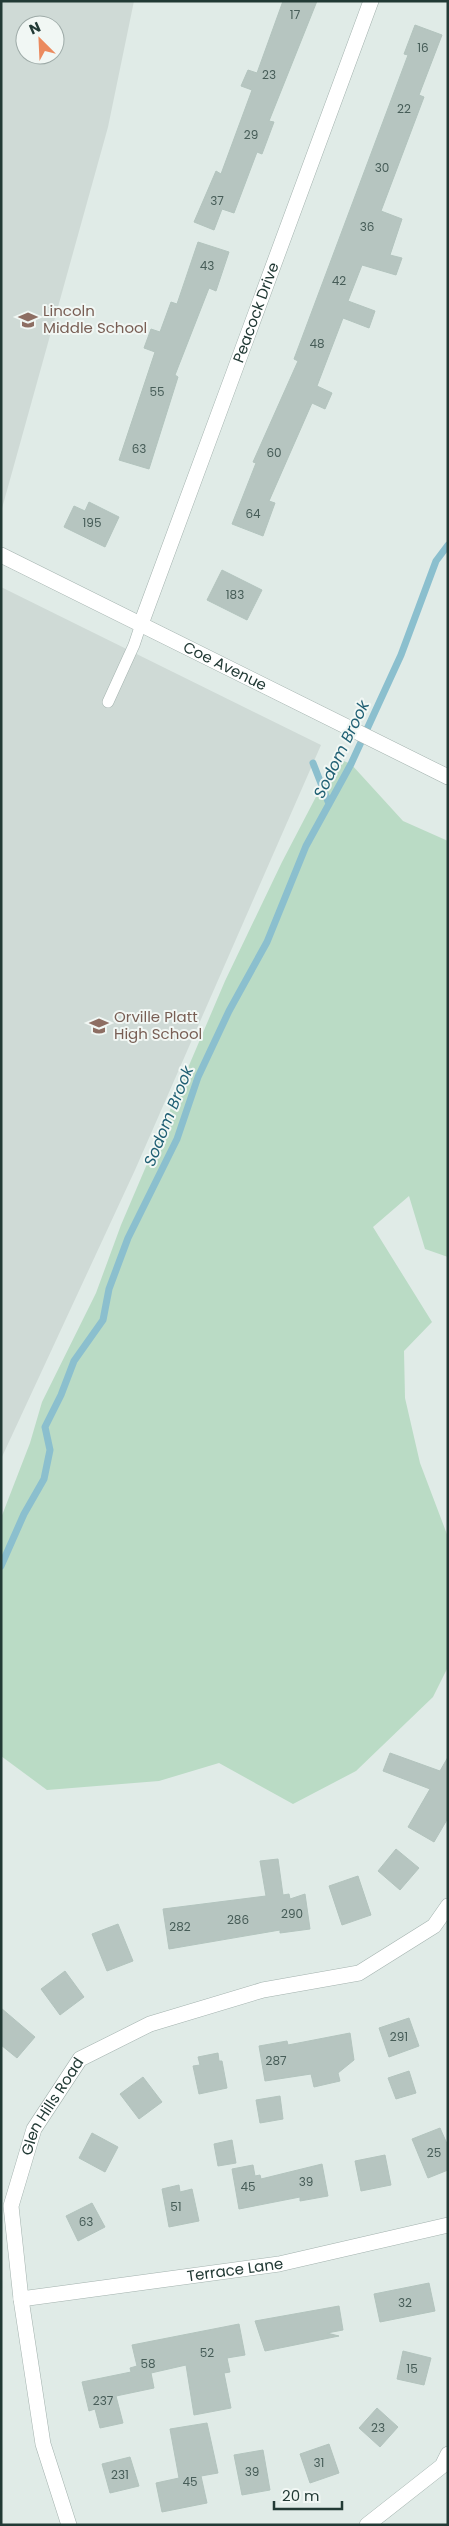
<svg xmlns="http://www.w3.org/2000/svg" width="449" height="2526" viewBox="0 0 449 2526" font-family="Poppins,sans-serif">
<rect width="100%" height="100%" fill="#e0ebe7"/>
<!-- built -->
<path fill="#cfdad6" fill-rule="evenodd" d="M1 1H134L108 127 1 512ZM25 25H55V55H25Z
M1 587 321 745 135 1170 1 1459Z"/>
<!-- green -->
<path fill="#badbc5" d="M339 759 351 764 403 821 448 841V1257L425 1249 409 1196 373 1227 432 1322 404 1351 405 1398 420 1463 448 1537V1667L433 1697 356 1771 293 1804 219 1763 159 1781 47 1790 1 1756V1518L30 1443 42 1402 96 1293 121 1225 225 981 282 862 319 791Z"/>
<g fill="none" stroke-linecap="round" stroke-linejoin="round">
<!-- stream -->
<path stroke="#8bbfce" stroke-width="7" d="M313 763 329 804
M1 1566 24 1514 44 1479 50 1450 45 1427 61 1395 74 1361 103 1320 109 1289 128 1238 177 1139 198 1077 229 1011 267 942 306 846 351 764 401 655 436 561 448 545"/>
</g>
<!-- building -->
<path fill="#b6c5c0" stroke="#b3c4be" d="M283 1H317L269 121 274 122 262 154 257 152 234 213 222 209 214 230 194 222 216 171 221 174 252 90 241 86 248 70 257 73Z
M415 25 442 35 419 95 424 97 381 211 402 219 390 255 402 258 396 275 362 265 348 301 375 311 369 328 343 318 317 386 332 393 325 409 312 403 269 501 275 503 263 536 232 524 256 463 253 462 298 361 294 359 408 55 404 54Z
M198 242 229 252 216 291 209 288 175 375 178 377 149 469 119 460 155 352 144 348 151 329 160 332 171 302 177 304Z
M89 502 119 517 105 547 64 527 74 506 85 511Z
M222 570 262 590 247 620 207 600Z
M390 1753 440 1771 448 1757V1818L434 1842 408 1827 430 1789 383 1771Z
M396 1849 419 1868 400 1890 378 1871Z
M278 1859 283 1895 289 1894 290 1899 305 1894 310 1929 280 1933V1930L169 1949 163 1909 266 1896 260 1861Z
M358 1876 371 1915 342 1925 329 1886Z
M118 1924 133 1961 107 1971 92 1934Z
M65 1971 84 1997 60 2015 41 1989Z
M1 2008 35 2037 17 2058 1 2045Z
M409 2018 419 2046 389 2057 379 2028Z
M350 2033 354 2060 338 2073 340 2081 314 2087 311 2074 265 2081 259 2046 287 2041 288 2045Z
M218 2053 219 2061H222L227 2088 199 2094 193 2066 200 2065 198 2057Z
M409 2071 416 2093 396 2099 388 2078Z
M143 2077 162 2102 139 2119 120 2094Z
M280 2096 283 2119 260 2123 256 2100Z
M440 2128 448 2146V2170L428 2178 412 2139Z
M92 2133 118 2147 105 2172 79 2158Z
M232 2140 236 2163 218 2166 214 2144Z
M385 2155 391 2185 361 2191 355 2161Z
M322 2164 328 2196 300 2201V2197L239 2209 232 2169 253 2165 255 2176 260 2175 261 2179Z
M179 2185 180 2192 192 2189 199 2221 169 2227 162 2189Z
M92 2203 105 2227 78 2241 66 2216Z
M429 2283 435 2311 380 2322 374 2294Z
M339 2306 343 2330 327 2333 339 2336 265 2351 255 2321Z
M239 2324 245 2355 227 2358 230 2372 224 2373 231 2408 194 2415 186 2365 151 2373 154 2388 116 2396 123 2423 100 2428 95 2409 89 2411 82 2382 131 2372 130 2368 137 2366 132 2345Z
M403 2351 431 2358 424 2385 397 2379Z
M377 2408 398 2427 380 2447 359 2428Z
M207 2423 218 2473 201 2476 207 2503 162 2512 156 2483 179 2478 170 2429Z
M329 2444 339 2473 310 2483 300 2454Z
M263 2450 270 2490 242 2495 234 2455Z
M130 2457 139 2486 110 2493 102 2464Z"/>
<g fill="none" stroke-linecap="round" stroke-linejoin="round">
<!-- service casing -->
<g stroke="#a3b2ae" stroke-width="12">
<path id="service" d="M108 702 134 645 141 624"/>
</g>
<!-- minor casing -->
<g stroke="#a3b2ae" stroke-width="16">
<g id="minor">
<path id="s1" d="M141 624 371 1"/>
<path id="s2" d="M21 2299 279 2264 448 2225"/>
<path id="s3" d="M69 2525 43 2444 21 2299 11 2206 34 2129 80 2059 150 2024 263 1990 359 1973 434 1926 448 1906"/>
<path d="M367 2525 442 2466 448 2454"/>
</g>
</g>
<!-- tertiary casing -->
<g stroke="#a3b2ae" stroke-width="16">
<g id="tertiary">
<path id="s4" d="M1 555 448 777"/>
</g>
</g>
<!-- service -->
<use href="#service" stroke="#fff" stroke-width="11"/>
<!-- minor -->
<use href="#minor" stroke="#fff" stroke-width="15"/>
<!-- tertiary -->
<use href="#tertiary" stroke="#fff" stroke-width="15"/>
</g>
<!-- icons -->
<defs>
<g id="school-bare" transform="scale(1.5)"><path d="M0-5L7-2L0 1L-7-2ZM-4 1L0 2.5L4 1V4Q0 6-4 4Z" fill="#8d6e63" stroke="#f1f7f4" stroke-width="2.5" paint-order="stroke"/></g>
</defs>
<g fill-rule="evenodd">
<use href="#school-bare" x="28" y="320"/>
<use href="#school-bare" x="99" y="1026"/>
</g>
<g text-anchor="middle" stroke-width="4" stroke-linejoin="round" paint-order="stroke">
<!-- number labels -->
<g font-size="12" fill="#475d58">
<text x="295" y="19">17</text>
<text x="423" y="52">16</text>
<text x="269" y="79">23</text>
<text x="404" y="113">22</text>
<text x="251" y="139">29</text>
<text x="382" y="172">30</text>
<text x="217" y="205">37</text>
<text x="367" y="231">36</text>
<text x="207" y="270">43</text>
<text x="339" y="285">42</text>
<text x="317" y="348">48</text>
<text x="157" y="396">55</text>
<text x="139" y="453">63</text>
<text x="274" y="457">60</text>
<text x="253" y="518">64</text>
<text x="92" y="527">195</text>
<text x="235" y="599">183</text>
<text x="292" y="1918">290</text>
<text x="238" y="1924">286</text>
<text x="180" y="1931">282</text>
<text x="399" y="2041">291</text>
<text x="276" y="2065">287</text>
<text x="434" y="2157">25</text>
<text x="306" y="2186">39</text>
<text x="248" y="2191">45</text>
<text x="176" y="2211">51</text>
<text x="86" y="2226">63</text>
<text x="405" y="2307">32</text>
<text x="207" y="2357">52</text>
<text x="148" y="2368">58</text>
<text x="412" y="2373">15</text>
<text x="103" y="2405">237</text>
<text x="378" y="2432">23</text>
<text x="319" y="2467">31</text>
<text x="252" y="2476">39</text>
<text x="120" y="2479">231</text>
<text x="190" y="2486">45</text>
</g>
<!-- education labels -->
<g font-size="15" fill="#785e54" stroke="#f1f7f4" text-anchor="start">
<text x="43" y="316">Lincoln<tspan x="43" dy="17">Middle School</tspan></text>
<text x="114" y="1022">Orville Platt<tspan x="114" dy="17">High School</tspan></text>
</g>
<!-- street labels -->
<g font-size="15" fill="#223a35" stroke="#f1f7f4">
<text dy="5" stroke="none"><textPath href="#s1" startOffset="332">Peacock Drive</textPath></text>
<text dy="5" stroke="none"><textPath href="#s4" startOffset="250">Coe Avenue</textPath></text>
<text dy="5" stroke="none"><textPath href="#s3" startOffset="434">Glen Hills Road</textPath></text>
<text dy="5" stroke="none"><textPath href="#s2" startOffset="216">Terrace Lane</textPath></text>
</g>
<!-- water labels -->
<g font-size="16" font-style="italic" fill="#1f5f73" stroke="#f1f7f4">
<text transform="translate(341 749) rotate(-64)" y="6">Sodom Brook</text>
<text transform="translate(168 1116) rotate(-68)" y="6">Sodom Brook</text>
</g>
</g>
<!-- border -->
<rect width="449" height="2526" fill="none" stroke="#223a35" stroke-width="5"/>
<!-- north arrow -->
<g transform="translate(40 40) rotate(336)"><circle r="24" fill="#f1f7f4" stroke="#9eaba8"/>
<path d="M0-4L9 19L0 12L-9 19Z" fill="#eb8a5e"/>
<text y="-8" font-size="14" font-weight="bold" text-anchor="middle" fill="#223a35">N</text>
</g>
<!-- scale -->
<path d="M274 2501v8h68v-8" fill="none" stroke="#223a35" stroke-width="2.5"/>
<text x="282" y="2501" font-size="15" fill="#223a35" stroke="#f1f7f4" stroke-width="4" paint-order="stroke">20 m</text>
</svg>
